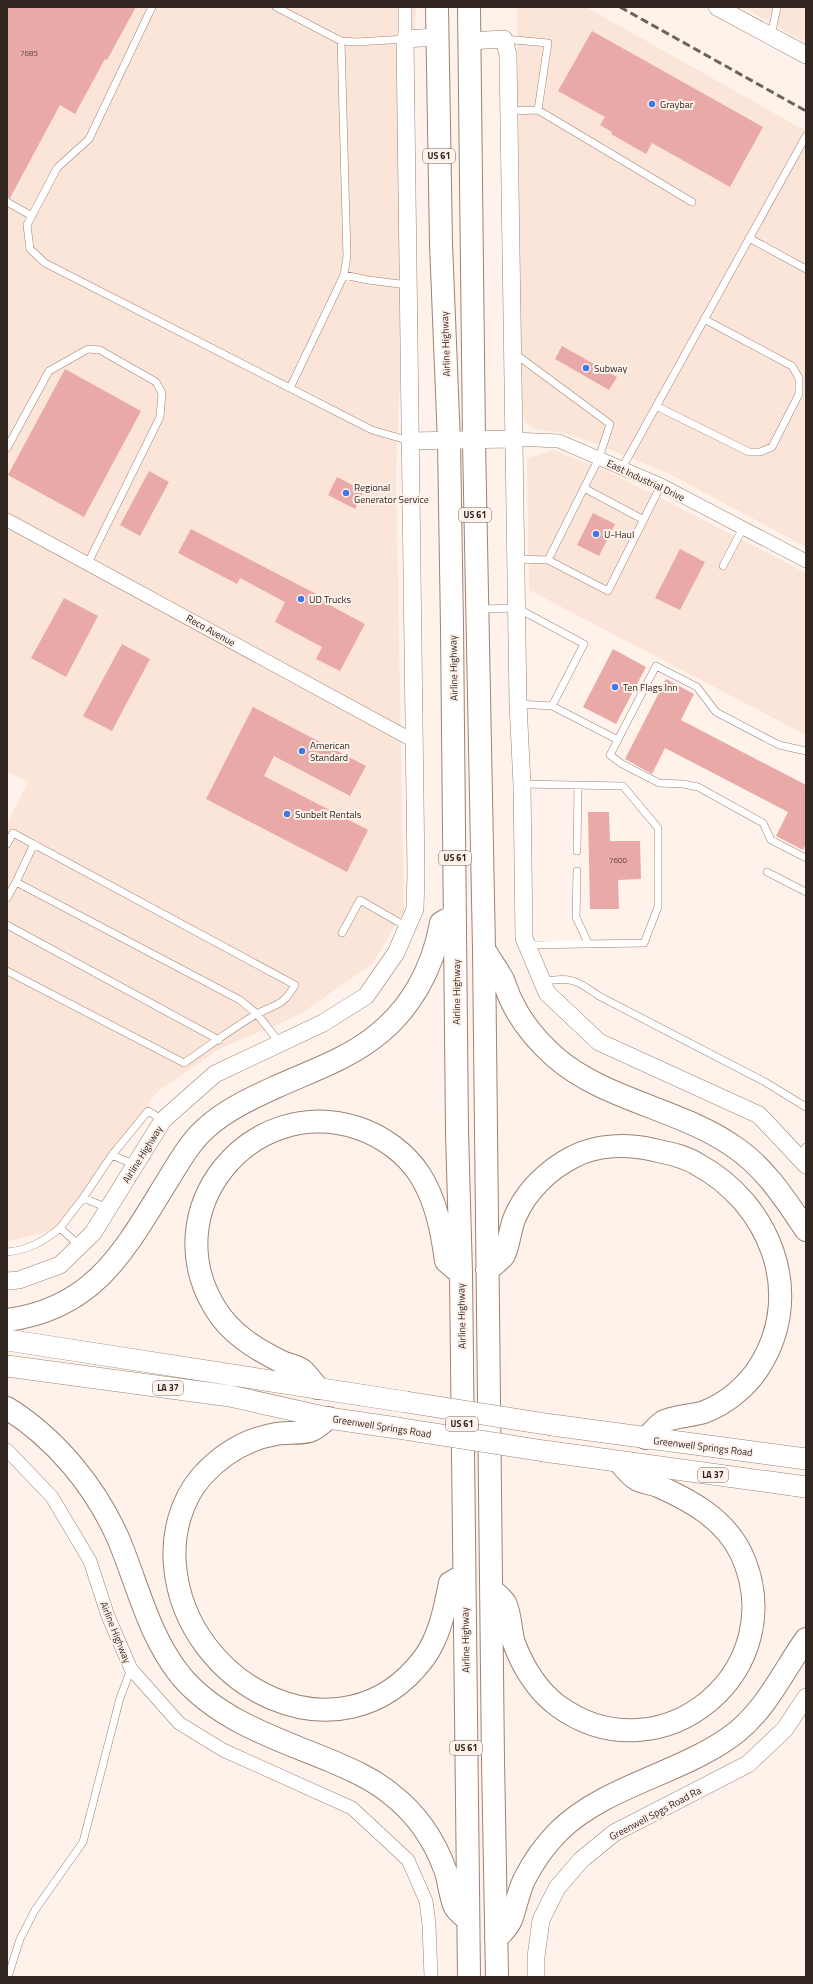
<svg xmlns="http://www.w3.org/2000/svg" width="813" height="1984" viewBox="0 0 813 1984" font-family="'Titillium Web',sans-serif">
<rect width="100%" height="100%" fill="#fef2eb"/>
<!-- built -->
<path fill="#fbe5d8" d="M7 7H416L396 473 404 911 372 964 299 1015 219 1049 157 1092 60 1228 7 1242V824L28 782 7 771Z
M517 7H586L806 131V547L668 473 589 441 567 434 534 429 525 422 522 408Z
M743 7H806V43Z
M553 450 608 471 806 573V735L529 590 527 458Z"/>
<!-- building -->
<path fill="#e9aaa7" d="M7 7H136L107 60 105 59 75 114 60 105 10 198 7 197Z
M592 31 763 127 730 187 652 143 646 154 611 134 612 132 600 125 605 117 558 91Z
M562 346 617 377 609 390 555 359Z
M65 369 141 411 84 517 8 475Z
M149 471 169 482 140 536 120 525Z
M337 477 364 491 355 509 328 495Z
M593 513 615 524 599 556 577 545Z
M191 529 324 598 322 601 365 624 340 671 316 659 322 647 275 622 285 602 240 578 237 584 178 553Z
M680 549 705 562 680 610 655 598Z
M64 598 98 616 66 677 31 658Z
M122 644 150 659 112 731 83 716Z
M613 649 646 667 616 724 583 707Z
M666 679 694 694 681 720 806 785V844L803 850 776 836 788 812 665 748 652 774 625 759Z
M253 707 366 766 350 796 274 756 264 776 368 830 347 872 206 799Z
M588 812H609L610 841H640L641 879 618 880 619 909H590Z"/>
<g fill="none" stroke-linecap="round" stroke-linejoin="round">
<!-- service casing -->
<g stroke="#9d8373" stroke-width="8">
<path id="service" d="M152 7 89 139 57 168 27 225 30 249 45 263 372 430 410 441
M276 7 341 41 357 42 405 39
M771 36 777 7
M504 39 548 43 538 110
M341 41 347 256 344 275
M508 111 538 110 692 202
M7 202 32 216
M749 238 806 269
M514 353 610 424 599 458 548 560 608 591 661 485
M290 388 344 275 368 280 408 285
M656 406 749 452H760L772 447 799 394V378L792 366 704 319
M7 448 49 371 88 349 100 350 156 382 162 393 160 417 88 563
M622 468 806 136
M584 488 644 520
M516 559 548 560
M723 566 743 528
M479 609 517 608 584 644 552 706 618 740
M518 704 552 706
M806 751 779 745 716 712 697 687 656 666 610 755 622 764 659 783 683 784 698 787 763 823 771 840 806 858
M522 784 623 786 658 828V907L644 943 527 945
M7 844 13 833 295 985C282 1007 277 1003 257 1014 232 1028 208 1047 184 1063L7 971
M34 844 16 882 240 1000 257 1014 280 1043
M577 851 578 786
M577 871 576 917 588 943
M767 872 806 892
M7 898 16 882
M7 925 219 1040
M342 933 360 900 407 927
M542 982C569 976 577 980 599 996L765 1082 806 1107
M112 1155 148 1111 163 1120
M799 1158 806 1147
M83 1198 112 1155 135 1165
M60 1228 83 1198 108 1208
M7 1252C28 1250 43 1242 60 1228L80 1246
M8 1977 20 1939 35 1910 83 1842 120 1698 131 1669"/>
</g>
<!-- minor casing -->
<g stroke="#9d8373" stroke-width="14">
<path id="minor" d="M405 7V39
M514 439 559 441 661 485 806 561
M7 520 414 741
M7 1450 52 1497 90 1561 108 1616 131 1669 179 1723 223 1750 352 1808 408 1860 426 1901 429 1924 431 1977"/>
</g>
<!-- tertiary casing -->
<g stroke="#9d8373" stroke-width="18">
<path id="tertiary" d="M717 7 806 55
M470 41 504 39 508 55 518 704 522 784 524 938 547 993 599 1042 759 1115 806 1165
M410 441 514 439
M7 1281 19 1280 60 1265 93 1233 163 1120 215 1074 323 1023 366 996 396 953 415 909 416 874 405 39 437 37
M536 1977V1957L541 1920 557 1888 581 1860 614 1833 748 1764 785 1729 806 1697"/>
</g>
<!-- primary casing -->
<g stroke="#9d8373" stroke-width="22">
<path id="primary" d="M7 1340 406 1402
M7 1366 230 1396 328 1418 397 1428
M552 1425 806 1459
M544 1451 806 1487"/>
</g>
<!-- trunk casing -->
<g stroke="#9d8373" stroke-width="24">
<path id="trunk" d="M437 7 441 244 449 442 452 627 457 1132 461 1273 469 1977
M469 7 474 441 484 949 493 1760 497 1977
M484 949C490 960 498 970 503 980 506 987 508 994 511 1000 521 1022 537 1041 555 1057 604 1100 680 1109 733 1146 765 1167 785 1199 806 1230
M487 1270C492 1266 501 1260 504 1255 509 1245 510 1228 515 1217 526 1191 549 1169 573 1157 597 1144 628 1144 654 1150 668 1153 684 1156 697 1164 769 1203 805 1291 761 1364 749 1385 726 1404 704 1412 693 1416 672 1416 663 1422 657 1426 652 1433 646 1438
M7 1320C94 1309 125 1250 166 1183 178 1164 189 1143 206 1128 227 1109 252 1098 278 1086 309 1072 344 1060 372 1039 410 1011 433 969 441 923L455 915
M318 1388C313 1383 308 1375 302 1370 296 1366 286 1364 280 1361 254 1348 230 1333 215 1308 155 1210 250 1093 358 1128 382 1136 406 1153 420 1175 436 1200 442 1231 446 1261L459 1272
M7 1408C55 1438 95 1486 118 1538 138 1585 148 1635 181 1676 219 1721 278 1739 331 1761 352 1770 373 1779 391 1794 417 1814 435 1841 446 1872 449 1881 451 1901 455 1907 458 1912 464 1916 468 1920
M328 1418C323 1422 318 1427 312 1430 305 1434 285 1432 276 1434 247 1439 222 1454 202 1476 181 1500 172 1534 175 1566 186 1688 342 1767 424 1658 440 1636 445 1608 450 1583L464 1575
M492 1590C496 1594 503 1599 505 1603 511 1615 510 1630 514 1643 523 1667 537 1690 558 1706 662 1781 795 1669 741 1553 724 1519 692 1501 658 1486 651 1483 641 1483 635 1478 629 1474 625 1468 620 1463
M496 1939C501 1934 508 1927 511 1920 516 1907 518 1893 524 1880 533 1862 545 1845 559 1831 607 1784 686 1773 738 1731 768 1706 784 1670 806 1639"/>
</g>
<!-- service -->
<use href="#service" stroke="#fff" stroke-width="7"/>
<!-- minor -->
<use href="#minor" stroke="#fff" stroke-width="13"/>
<!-- tertiary -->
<use href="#tertiary" stroke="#fff" stroke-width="17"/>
<!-- primary -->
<use href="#primary" stroke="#fff" stroke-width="21"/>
<!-- trunk -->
<use href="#trunk" stroke="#fff" stroke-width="22"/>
<!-- rail -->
<path stroke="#6e635d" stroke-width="3" stroke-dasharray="8 4" stroke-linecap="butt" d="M620 7 806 111"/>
<!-- primary-bridge casing -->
<g stroke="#9d8373" stroke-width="22" stroke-linecap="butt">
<path id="primary-bridge" d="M406 1402 552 1425
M397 1428 544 1451"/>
</g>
<!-- primary-bridge -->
<use href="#primary-bridge" stroke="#fff" stroke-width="21"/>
</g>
<!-- markers -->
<g fill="#3f79e9" stroke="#fef2eb" stroke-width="1.5">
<circle cx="652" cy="104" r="4"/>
<circle cx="586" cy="368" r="4"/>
<circle cx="346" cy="493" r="4"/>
<circle cx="596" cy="534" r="4"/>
<circle cx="301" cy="599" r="4"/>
<circle cx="615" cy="687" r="4"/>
<circle cx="302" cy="751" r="4"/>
<circle cx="287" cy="814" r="4"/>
</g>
<g text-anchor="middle" stroke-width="4" stroke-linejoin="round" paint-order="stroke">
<!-- number labels -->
<g font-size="8" fill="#5f4742">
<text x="29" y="56">7685</text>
<text x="618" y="863">7600</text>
</g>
<!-- shield labels -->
<g fill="#fef2eb" stroke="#6e635d" stroke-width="1">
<rect x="423" y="149" width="32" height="14" rx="3"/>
<rect x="459" y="508" width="32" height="14" rx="3"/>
<rect x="439" y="851" width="32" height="14" rx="3"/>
<rect x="153" y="1381" width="30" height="14" rx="3"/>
<rect x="446" y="1417" width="32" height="14" rx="3"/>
<rect x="698" y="1468" width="30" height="14" rx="3"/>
<rect x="450" y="1741" width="32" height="14" rx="3"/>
</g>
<g font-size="9" font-weight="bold" fill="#312620">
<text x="439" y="159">US 61</text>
<text x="475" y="518">US 61</text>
<text x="455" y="861">US 61</text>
<text x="168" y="1391">LA 37</text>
<text x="462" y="1427">US 61</text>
<text x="713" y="1478">LA 37</text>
<text x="466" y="1751">US 61</text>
</g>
<!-- poi labels -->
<g font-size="10" fill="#312620" stroke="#fef2eb" text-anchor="start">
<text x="660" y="108">Graybar</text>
<text x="594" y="372">Subway</text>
<text x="354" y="491">Regional<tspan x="354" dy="12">Generator Service</tspan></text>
<text x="604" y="538">U-Haul</text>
<text x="309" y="603">UD Trucks</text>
<text x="623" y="691">Ten Flags Inn</text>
<text x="310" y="749">American<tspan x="310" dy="12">Standard</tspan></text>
<text x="295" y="818">Sunbelt Rentals</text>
</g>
<!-- street labels -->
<g font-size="10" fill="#312620" stroke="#fef2eb">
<text transform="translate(445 344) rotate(-92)" y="4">Airline Highway</text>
<text transform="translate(646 480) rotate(25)" y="4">East Industrial Drive</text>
<text transform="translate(211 630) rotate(29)" y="4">Reco Avenue</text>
<text transform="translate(453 668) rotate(-91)" y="4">Airline Highway</text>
<text transform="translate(456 992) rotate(-90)" y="4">Airline Highway</text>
<text transform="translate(142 1154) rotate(-58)" y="4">Airline Highway</text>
<text transform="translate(461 1316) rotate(-91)" y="4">Airline Highway</text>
<text transform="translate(382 1426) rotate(9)" y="4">Greenwell Springs Road</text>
<text transform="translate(703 1446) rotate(7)" y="4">Greenwell Springs Road</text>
<text transform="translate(116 1632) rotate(68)" y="4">Airline Highway</text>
<text transform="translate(465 1640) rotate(-91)" y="4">Airline Highway</text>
<text transform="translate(655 1813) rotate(-28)" y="4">Greenwell Spgs Road Ra</text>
</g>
</g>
<!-- border -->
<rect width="813" height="1984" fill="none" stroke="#312620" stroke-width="16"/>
</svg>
